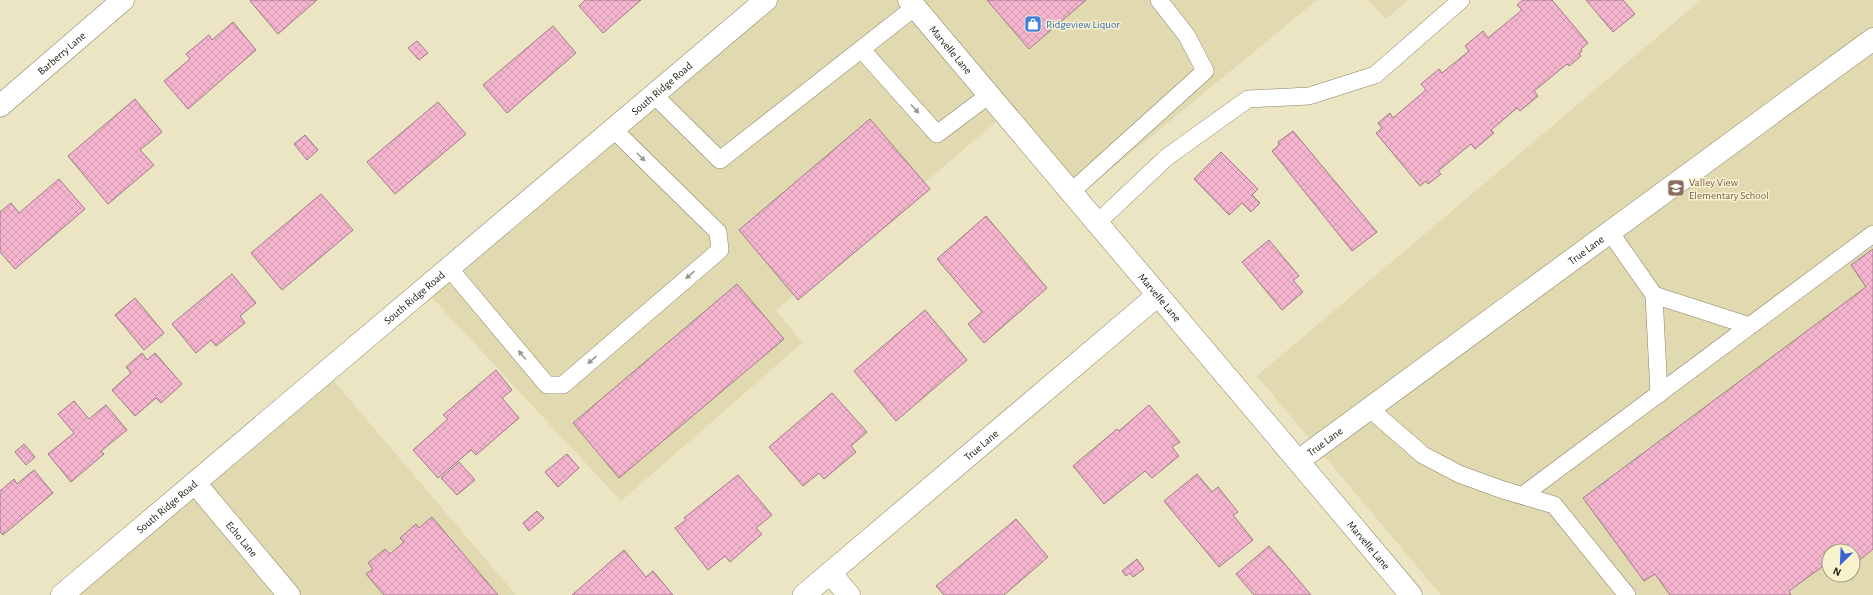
<svg xmlns="http://www.w3.org/2000/svg" width="1873" height="595" viewBox="0 0 1873 595" font-family="'Alegreya Sans',sans-serif">
<defs>
<pattern id="building-cross-hatch" width="8" height="8" patternUnits="userSpaceOnUse"><rect width="8" height="8" fill="#f6b5cf"/><path d="M0 0l8 8M0 8l8-8" fill="none" stroke="#d29bb1"/></pattern>
</defs>
<rect width="100%" height="100%" fill="#ebe5c3"/>
<!-- built -->
<path fill="#e1d9b0" fill-rule="evenodd" d="M766 0H1317L1076 198 1005 114 776 310 802 343 621 501 424 289Z
M1368 0H1408L1386 19Z
M1701 0H1873V595H1441L1257 376ZM1829 551H1853V575H1829Z
M326 372 516 595H62Z"/>
<!-- building -->
<path fill="url(#building-cross-hatch)" stroke="#9c7b88" d="M251 0H317L278 34 250 1Z
M585 0H641L603 33 579 6Z
M987 0H1086L1029 49Z
M1523 0H1552L1588 43 1581 49 1582 51 1579 54 1581 56 1569 66 1567 64 1534 91 1538 96 1520 111 1517 108 1491 130 1494 133 1475 149 1471 144 1438 171 1441 174 1428 184 1426 181 1420 186 1376 133 1382 128 1378 123 1390 113 1393 118 1426 90 1421 84 1439 69 1442 73 1469 51 1465 46 1483 31 1488 38 1522 10 1517 5Z
M1586 0H1623L1635 14 1613 32Z
M233 22 256 50 188 109 164 81 190 59 186 54 209 35 212 40Z
M553 26 576 53 507 113 483 85Z
M417 41 428 53 419 60 408 48Z
M135 99 162 132 140 150 154 165 108 204 68 156Z
M438 102 466 134 395 194 367 162Z
M870 119 930 189 798 300 739 230Z
M1293 131 1377 232 1352 251 1272 151 1279 145 1278 142Z
M305 135 318 150 307 160 294 144Z
M1221 152 1258 189 1252 195 1260 203 1251 212 1242 203 1229 215 1194 179Z
M59 179 85 209 15 269 0 252V212L11 203 19 213Z
M321 194 353 230 282 290 251 253Z
M986 216 1047 288 984 343 968 324 982 312 937 259Z
M1269 240 1299 276 1293 280 1303 292 1282 310 1242 262Z
M1873 249V549L1857 562 1853 557V551H1829V568L1826 564 1789 591 1791 595H1670L1655 574 1644 581 1583 498 1866 287 1851 265Z
M232 274 256 303 240 316 245 323 216 346 211 340 196 353 172 324Z
M737 284 784 339 619 478 573 423Z
M135 298 164 333 144 350 115 315Z
M925 310 967 360 896 421 854 371Z
M142 353 147 360 155 353 182 384 161 403 156 398 135 416 112 390 131 373 126 367Z
M496 370 512 390 502 398 519 418 476 455 471 450 438 478 413 450 448 419 443 415Z
M832 393 867 432 851 446 856 452 824 479 819 473 803 486 769 447Z
M74 401 89 419 106 405 127 430 101 451 104 454 71 482 48 454 74 433 58 414Z
M1149 405 1180 442 1172 447 1179 456 1152 478 1145 471 1104 504 1073 466 1117 429 1119 431Z
M24 444 35 457 26 465 15 452Z
M567 454 579 468 558 487 545 472Z
M459 462 475 480 457 495 441 478Z
M34 470 53 493 3 535 0 532V491L14 479 17 484Z
M1197 474 1212 492 1218 487 1238 512 1233 515 1253 540 1219 567 1164 501Z
M738 475 772 515 756 528 762 534 730 562 725 556 708 570 675 528 686 520 684 518Z
M537 511 544 518 529 531 523 523Z
M432 517 498 595H384L366 574 373 569 368 563 385 549 390 554 404 542 400 538 416 524 419 528Z
M1016 519 1048 557 1004 595H944L936 586Z
M1269 546 1290 570 1311 595H1254L1236 574Z
M624 550 646 577 653 571 673 595H572Z
M1137 559 1144 569 1133 577 1130 573 1126 576 1122 571Z"/>
<g fill="none" stroke-linecap="round" stroke-linejoin="round">
<!-- lane casing -->
<g stroke="#898364" stroke-width="18">
<path id="lane" d="M861 49 937 134 989 95
M654 95 720 160 915 7
M1071 192 1205 71 1187 36 1159 0
M1097 223 1167 157 1248 99 1309 96 1375 75 1461 0
M1610 232 1654 295 1750 326
M449 268 547 385H563L720 250 718 232 613 129
M1654 295 1659 394
M1370 409 1423 455 1459 474 1503 490 1554 505 1627 595
M1523 495 1873 234"/>
</g>
<!-- street casing -->
<g stroke="#898364" stroke-width="23">
<g id="street">
<path id="s1" d="M909 0 1411 595"/>
<path id="s2" d="M0 106 123 0"/>
<path id="s3" d="M1298 461 1873 39"/>
<path id="s4" d="M195 483 289 595"/>
<path d="M830 573 849 595"/>
<path id="s5" d="M62 595 766 0"/>
<path id="s6" d="M804 595 1158 295"/>
</g>
</g>
<!-- lane -->
<use href="#lane" stroke="#fff" stroke-width="17"/>
<!-- street -->
<use href="#street" stroke="#fff" stroke-width="22"/>
</g>
<!-- one-way arrows -->
<defs><path id="oneway-solid" d="M-6-.8H1V-3.2L6.5 0L1 3.2V.8H-6Z"/></defs>
<g fill="#999893">
<use href="#oneway-solid" transform="translate(915 109) rotate(48)"/>
<use href="#oneway-solid" transform="translate(641 157) rotate(45)"/>
<use href="#oneway-solid" transform="translate(690 275) rotate(139)"/>
<use href="#oneway-solid" transform="translate(522 355) rotate(-130)"/>
<use href="#oneway-solid" transform="translate(592 360) rotate(139)"/>
</g>
<!-- icons -->
<defs>
<g id="shop-square" transform="scale(0.9)"><rect x="-9" y="-9" width="18" height="18" rx="4" fill="#3f7fe0" stroke="#f8f2cf"/><path d="M-5-2.5h2.3a2.7 3.5 0 0 1 5.4 0H5L5.5 6h-11ZM-1.5-2.5h3a1.5 2.3 0 0 0-3 0Z" fill="#fff"/></g>
<g id="school-square" transform="scale(0.9)"><rect x="-9" y="-9" width="18" height="18" rx="4" fill="#8d6e63" stroke="#f8f2cf"/><path d="M0-5L7-2L0 1L-7-2ZM-4 1L0 2.5L4 1V4Q0 6-4 4Z" fill="#fff"/></g>
</defs>
<g fill-rule="evenodd">
<use href="#shop-square" x="1033" y="24"/>
<use href="#school-square" x="1676" y="188"/>
</g>
<g text-anchor="middle" stroke-width="3" stroke-linejoin="round" paint-order="stroke">
<!-- shop labels -->
<g font-size="11" fill="#366cbe" stroke="#f8f2cf" text-anchor="start">
<text x="1046" y="28">Ridgeview Liquor</text>
</g>
<!-- street labels -->
<g font-size="11" fill="#1d1b0e" stroke="#f8f2cf">
<text dy="4" stroke="none"><textPath href="#s1" startOffset="65">Marvelle Lane</textPath></text>
<text dy="4" stroke="none"><textPath href="#s2" startOffset="81">Barberry Lane</textPath></text>
<text dy="4" stroke="none"><textPath href="#s5" startOffset="785">South Ridge Road</textPath></text>
<text dy="4" stroke="none"><textPath href="#s3" startOffset="357">True Lane</textPath></text>
<text dy="4" stroke="none"><textPath href="#s5" startOffset="461">South Ridge Road</textPath></text>
<text dy="4" stroke="none"><textPath href="#s1" startOffset="389">Marvelle Lane</textPath></text>
<text dy="4" stroke="none"><textPath href="#s3" startOffset="33">True Lane</textPath></text>
<text dy="4" stroke="none"><textPath href="#s6" startOffset="232">True Lane</textPath></text>
<text dy="4" stroke="none"><textPath href="#s5" startOffset="137">South Ridge Road</textPath></text>
<text dy="4" stroke="none"><textPath href="#s4" startOffset="73">Echo Lane</textPath></text>
<text dy="4" stroke="none"><textPath href="#s1" startOffset="713">Marvelle Lane</textPath></text>
</g>
<!-- education labels -->
<g font-size="11" fill="#785e54" stroke="#f8f2cf" text-anchor="start">
<text x="1689" y="186">Valley View<tspan x="1689" dy="13">Elementary School</tspan></text>
</g>
</g>
<!-- north arrow -->
<g transform="translate(1841 563) rotate(204)"><circle r="19" fill="#f8f2cf" stroke="#a09c82"/>
<path d="M0-3L7 15L0 10L-7 15Z" fill="#3863d3"/>
<text y="-6" font-size="11" font-weight="bold" text-anchor="middle" fill="#1d1b0e">N</text>
</g>
</svg>
